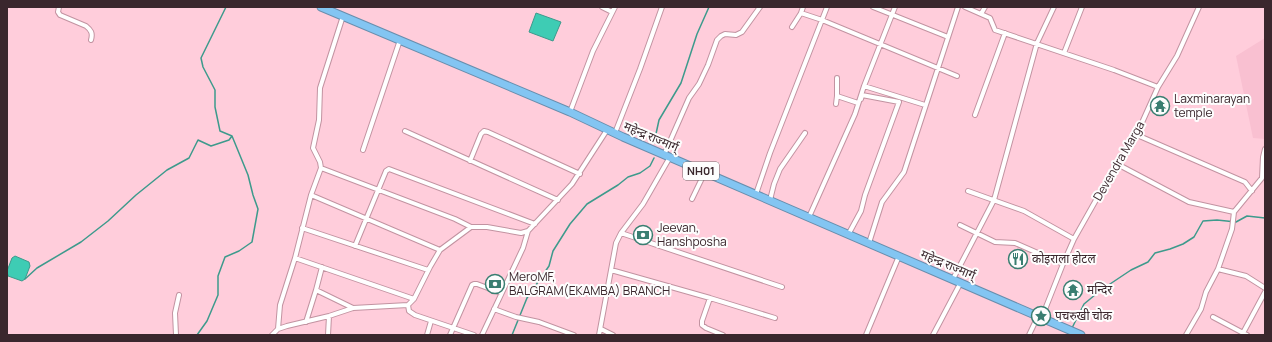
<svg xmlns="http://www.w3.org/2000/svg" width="1272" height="342" viewBox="0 0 1272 342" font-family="Manrope,'Noto Sans Devanagari',sans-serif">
<rect width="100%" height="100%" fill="#ffcddb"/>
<!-- built -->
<path fill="#f9c0d1" d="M1265 38V139L1253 138 1236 56Z"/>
<!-- water -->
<path fill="#3eccb4" stroke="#3d9a8c" d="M536 13 561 22 553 41 529 32Z
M15 256 29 262 30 266 25 279 22 281 8 276 7 271 12 258Z"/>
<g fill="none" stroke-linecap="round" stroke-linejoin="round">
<!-- stream -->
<path stroke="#3d9a8c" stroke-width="1.5" d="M654 143 659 120 681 83 697 34 709 7
M25 279 37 268 81 242 108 221 136 195 167 170 189 158 198 140 211 146 229 140 232 136
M1072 328 1084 304 1101 290 1131 270 1148 262 1155 253 1170 249 1183 244 1194 237 1203 221 1217 220 1236 222 1247 216 1265 218
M197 335 207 321 218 295V276L225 257 239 251 252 242 258 209 253 195 248 175 232 136 220 131 215 107V90L203 67 201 58 226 7
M512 335 527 298 549 266 553 251 570 224 587 204 618 185 628 177 640 173 650 166 654 158"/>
<!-- street casing -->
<g stroke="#c293a1" stroke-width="6">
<path id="street" d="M59 7 58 12 60 15 86 26C91 30 93 33 91 40
M602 7 612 12
M873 7 948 37
M965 7 990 18 995 30 1114 70 1158 87
M801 13 822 20 957 76
M981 14 985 7
M792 27 801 13 803 7
M1064 53 1082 7
M837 78V96L858 103
M864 86 925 105
M836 104 837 96
M570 112 593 51 615 7
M975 115 1005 33
M405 131 558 200
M615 133 640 69 662 7
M1136 136 1137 135 1245 182 1252 191
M363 150 400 40
M664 155 689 98 699 84 708 65 717 40 721 36 725 34 736 35 742 32 760 7
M470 161 481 134 484 131 488 132 580 174
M1119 165 1189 202 1234 212
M321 168 455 219 471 227
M968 191 1024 211 1074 239
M756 194 770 153 827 7
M311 195 440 250
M692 199 705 172
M770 200 774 184 780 169 805 133
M809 217 855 114 864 86 895 7
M960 225 995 242 1015 243 1063 264
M302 228 428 270
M621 233 782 287
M848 235 861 211 865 195 899 102 862 95 861 99
M869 243 882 202 904 172 958 7
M355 246 386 171 389 169 535 224
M295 258 414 299
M1218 269 1246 276 1265 288
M611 270 710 298 775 318
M953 279 994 200 1037 43 1054 7
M316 290 322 267
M710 298 702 321V325L706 328 723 335
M408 305 409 311 415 315 474 335
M494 309 516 317 539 322 574 335
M1042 317 1063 264 1074 239 1096 200 1136 136 1158 87 1177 56 1199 7
M1213 317 1247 335
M306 322 316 290 353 308
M278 329 280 305 295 258 311 195 321 168 320 162 313 148 319 120 320 88 343 16
M601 329 613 335
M1243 333 1265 292
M176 335 175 313 179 295
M272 335 278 329 287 326 329 316 353 308 408 305 414 299 430 267 440 250 471 227H487L521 233 528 231 572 184 607 130
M328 335 329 316
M427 335 431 321
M450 335 472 285 474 284H477L501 293
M482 335 523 248 528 231
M599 335 616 243 621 233 643 204 670 157
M866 335 899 256
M933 335 961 282
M1029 335 1038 316
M1186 335 1201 309 1206 292 1218 269 1232 229 1234 212 1262 178 1263 157 1265 149"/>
</g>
<!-- highway casing -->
<g stroke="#698ead" stroke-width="9">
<path id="highway" d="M321 7 570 112 623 137 1081 335"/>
</g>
<!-- street -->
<use href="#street" stroke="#fff" stroke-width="4"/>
<!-- highway -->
<use href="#highway" stroke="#83c5f2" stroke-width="7"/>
</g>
<!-- icons -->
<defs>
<g id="temple-ring" transform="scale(1)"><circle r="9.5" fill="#fdfdfd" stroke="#3a7e71" stroke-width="1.5"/><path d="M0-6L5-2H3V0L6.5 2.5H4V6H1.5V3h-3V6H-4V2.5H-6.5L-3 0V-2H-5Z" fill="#3a7e71"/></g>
<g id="bank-ring" transform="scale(1)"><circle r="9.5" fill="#fdfdfd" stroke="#3a7e71" stroke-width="1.5"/><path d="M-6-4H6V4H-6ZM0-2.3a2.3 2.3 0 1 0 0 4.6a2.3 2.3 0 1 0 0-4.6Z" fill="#3a7e71"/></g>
<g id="restaurant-ring" transform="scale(1)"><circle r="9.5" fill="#fdfdfd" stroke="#3a7e71" stroke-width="1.5"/><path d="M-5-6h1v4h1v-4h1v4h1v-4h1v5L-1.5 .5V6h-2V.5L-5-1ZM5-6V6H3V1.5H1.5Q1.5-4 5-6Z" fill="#3a7e71"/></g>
<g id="sight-ring" transform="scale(1)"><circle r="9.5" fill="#fdfdfd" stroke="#3a7e71" stroke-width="1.5"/><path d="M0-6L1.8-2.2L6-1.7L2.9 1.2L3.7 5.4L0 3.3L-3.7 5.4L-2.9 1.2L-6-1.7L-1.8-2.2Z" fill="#3a7e71"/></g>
</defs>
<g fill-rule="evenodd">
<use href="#temple-ring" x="1160" y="106"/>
<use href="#bank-ring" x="643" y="235"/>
<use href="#restaurant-ring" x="1018" y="259"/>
<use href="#bank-ring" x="495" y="284"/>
<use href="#temple-ring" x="1073" y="290"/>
<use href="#sight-ring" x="1041" y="316"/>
</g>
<g text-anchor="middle" stroke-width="4" stroke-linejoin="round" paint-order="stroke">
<!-- shield labels -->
<rect fill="#fdfdfd" stroke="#74676b" stroke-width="1" x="683" y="162" width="36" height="18" rx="3"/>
<g font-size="11" font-weight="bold" fill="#3a272d">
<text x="701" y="175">NH01</text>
</g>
<!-- poi labels -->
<g font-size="12" fill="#3a272d" stroke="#fdfdfd" text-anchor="start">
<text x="1174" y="103">Laxminarayan<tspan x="1174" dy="14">temple</tspan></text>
<text x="657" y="232">Jeevan,<tspan x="657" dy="14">Hanshposha</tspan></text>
<text x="1032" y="263">कोइराला होटल</text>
<text x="509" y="281">MeroMF,<tspan x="509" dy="14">BALGRAM(EKAMBA) BRANCH</tspan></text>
<text x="1087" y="294">मन्दिर</text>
<text x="1055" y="320">पचरुखी चोक</text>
</g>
<!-- street labels -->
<g font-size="12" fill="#3a272d" stroke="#fdfdfd">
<text transform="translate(651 137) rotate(23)" y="4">महेन्द्र राज्मार्ग्</text>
<text transform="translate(1119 161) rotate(-60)" y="4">Devendra Marga</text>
<text transform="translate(948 265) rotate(23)" y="4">महेन्द्र राज्मार्ग्</text>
</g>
</g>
<!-- border -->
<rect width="1272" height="342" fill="none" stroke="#3a272d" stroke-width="16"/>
</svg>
